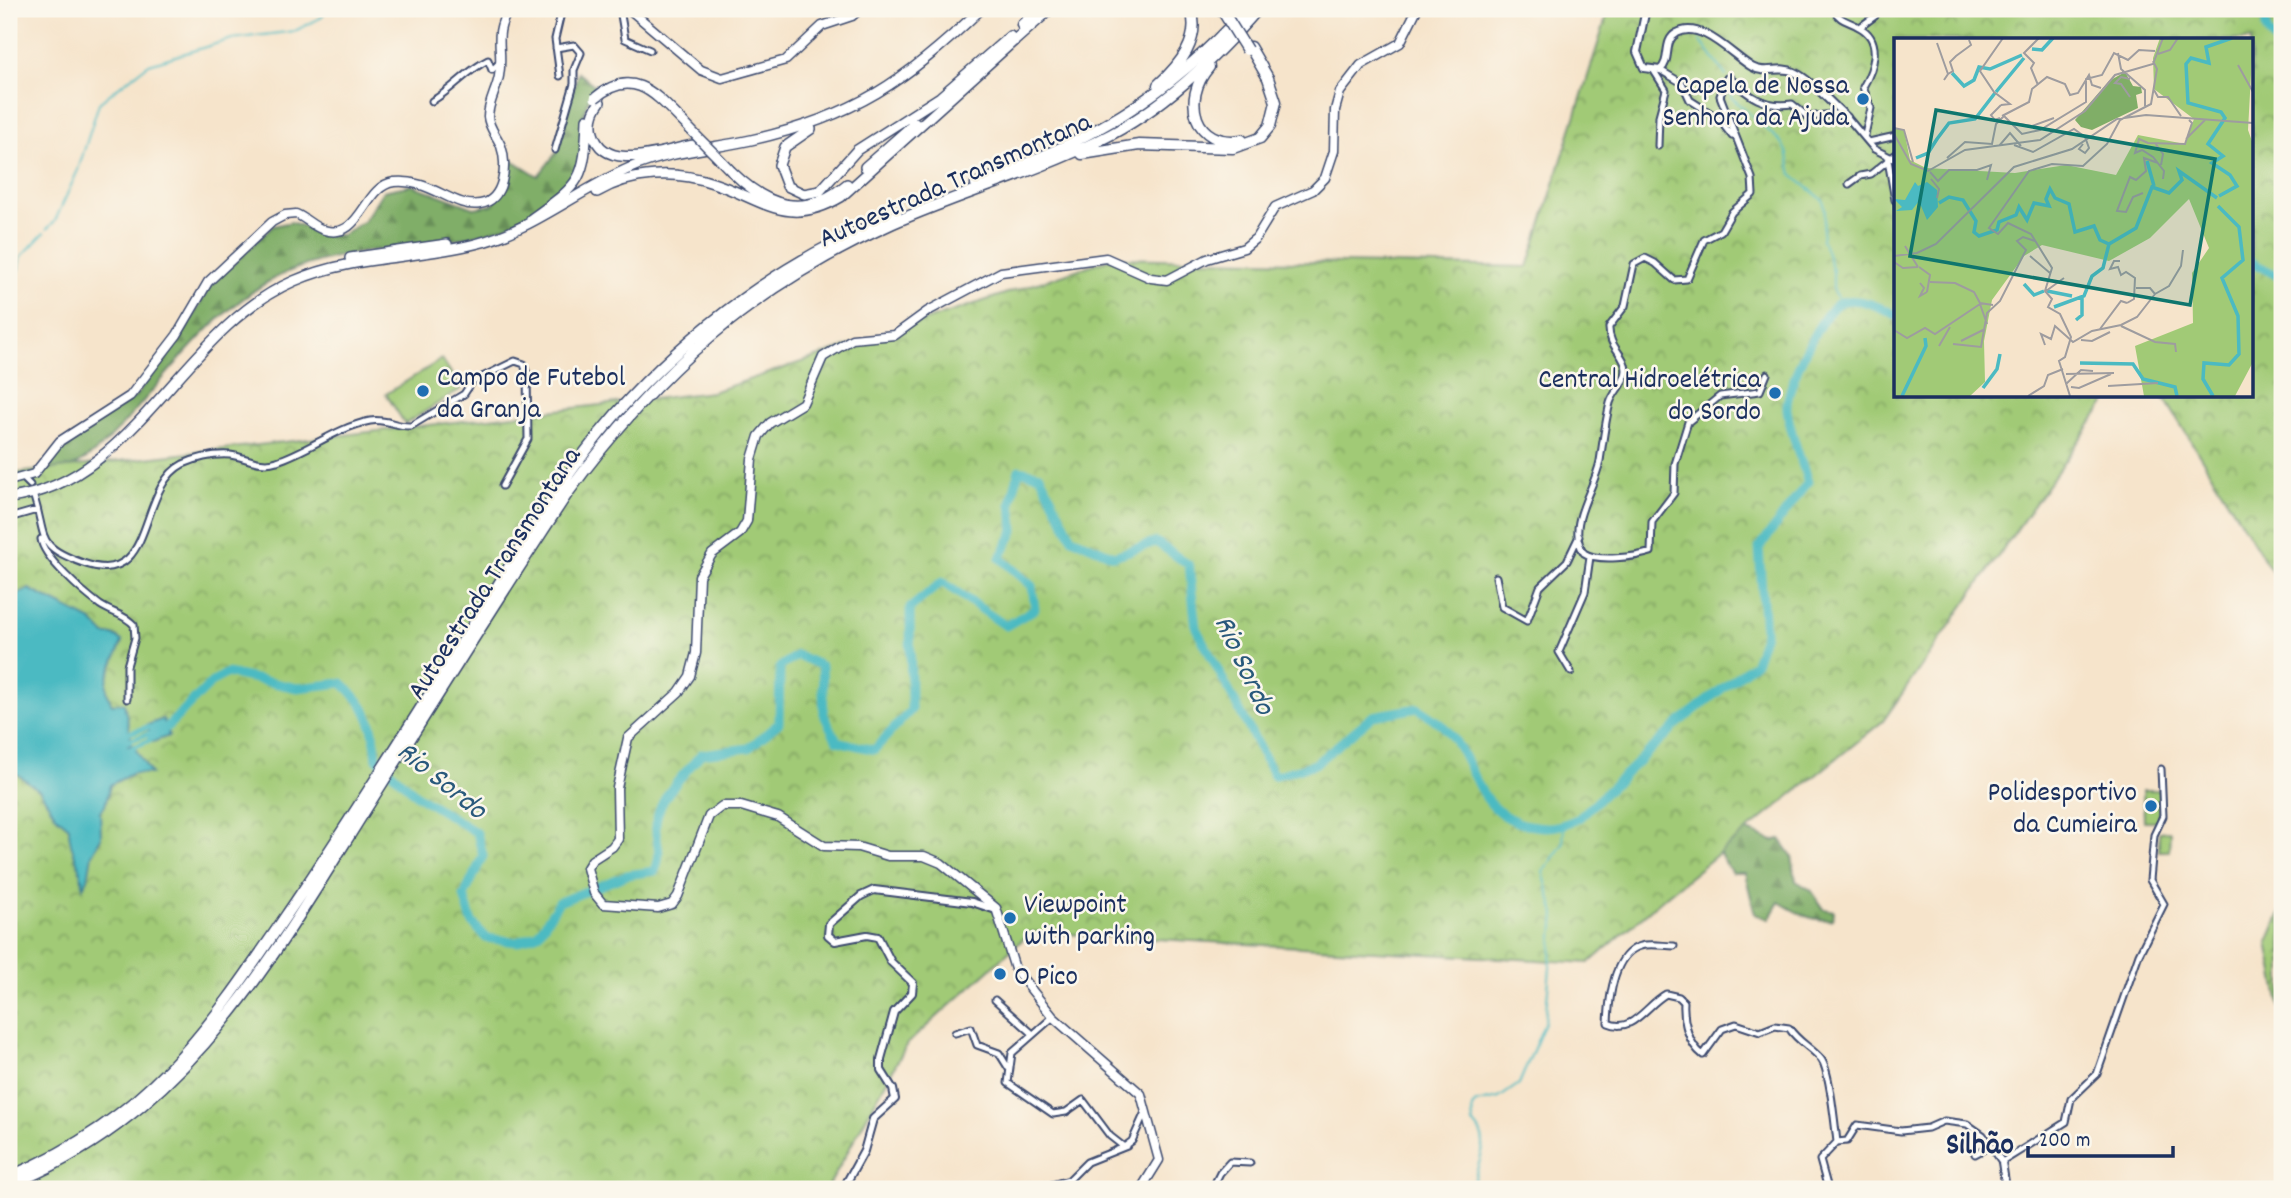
<svg xmlns="http://www.w3.org/2000/svg" width="2291" height="1198" viewBox="0 0 2291 1198" font-family="Dekko,sans-serif">
<defs>
<pattern id="forest-firs" width="22" height="20" patternUnits="userSpaceOnUse" patternTransform="scale(1.75)"><rect width="22" height="20" fill="#80ae67"/><path d="M5 1l3.5 6h-7zM16 11l3.5 6h-7z" fill="#688e58"/></pattern>
<pattern id="park-crowns" width="20" height="18" patternUnits="userSpaceOnUse" patternTransform="scale(1.75)"><rect width="20" height="18" fill="#a1ca76"/><path d="M2 6a3 3 0 1 1 6 0M12 15a3 3 0 1 1 6 0" fill="none" stroke="#82a464"/></pattern>
</defs>
<rect width="100%" height="100%" fill="#fbf7ec"/>
<filter id="ink" filterUnits="userSpaceOnUse"><feTurbulence type="fractalNoise" baseFrequency=".0143" numOctaves="2"/><feDisplacementMap in="SourceGraphic" scale="14" xChannelSelector="R" yChannelSelector="G"/><feConvolveMatrix kernelMatrix="1 2 1 2 8 2 1 2 1" color-interpolation-filters="sRGB"/></filter>
<filter id="wash" filterUnits="userSpaceOnUse"><feTurbulence type="fractalNoise" baseFrequency=".00686" numOctaves="4" result="noise"/><feDisplacementMap in="SourceGraphic" scale="28" xChannelSelector="R" yChannelSelector="G"/><feGaussianBlur stdDeviation="1.57" result="paint"/><feColorMatrix in="noise" values="0 0 0 0 0 0 0 0 0 0 0 0 0 0 0 0 0 1.4 0 .05"/><feComposite in="paint" operator="in"/></filter>
<g filter="url(#wash)">
<rect width="100%" height="100%" fill="#f6e4cb"/>
<!-- forest -->
<path fill="url(#forest-firs)" stroke="#4e6e62" stroke-width="2" d="M578 73 597 87C570 116 595 157 568 186 561 193 551 200 543 206 472 259 355 234 273 279 221 308 184 354 146 398 124 423 102 452 72 467 63 471 51 472 41 474L55 449 68 439 135 397 184 333 210 286 273 226 291 222 327 235H342L364 221 383 191 412 185 474 208 492 205 503 191 506 156 538 176 557 152Z
M1740 828 1773 841 1780 839 1792 856 1796 881 1811 890 1824 909 1834 911 1833 919C1812 922 1797 913 1779 902L1769 919 1755 914 1745 873H1732L1712 842Z"/>
<!-- park -->
<path fill="url(#park-crowns)" stroke="#5e7c6a" stroke-width="2" d="M1609 9H2282V588L2163 396H2251V40H1896V396H2110L1883 721 1666 896 1589 963 1031 932 907 1044 827 1189H9V474L712 392 1112 258 1528 267Z
M2282 909V1016L2268 942Z"/>
<!-- garden -->
<path fill="#a1ca76" stroke="#5e7c6a" stroke-width="2" d="M442 359 461 389 405 424 386 394Z
M2143 790H2159V821H2144Z
M2170 831 2169 851H2159V832Z"/>
<!-- water -->
<path fill="#4bbac2" stroke="#337490" stroke-width="2" d="M29 589 92 621 105 635H113L122 641C116 664 98 681 112 704L124 703 132 743 129 745H133L151 774 133 773 110 785 105 806 100 811 101 838 92 854 88 879 83 887C82 865 68 848 69 827L56 816 40 791 9 768V612L16 595Z
M163 719 169 736 153 742 147 725Z"/>
<g fill="none" stroke-linecap="round" stroke-linejoin="round">
<!-- stream -->
<path stroke="#4bbac2" stroke-width="2" d="M1700 40 1726 76
M1730 80 1732 98 1780 141 1787 151 1792 175 1823 200 1825 210 1822 240 1833 271V289L1841 302
M47 229 55 221 78 170 99 103 121 85 149 64 232 39 295 31 322 17 327 9
M9 300 22 256 44 233
M1473 1189C1474 1165 1495 1143 1473 1123L1472 1107 1476 1103 1499 1098 1519 1084 1545 1022 1555 914 1543 872 1563 844 1564 826"/>
<!-- canal -->
<path stroke="#4bbac2" stroke-width="5" d="M129 733 148 727
M131 740 150 733
M134 747 152 739"/>
<!-- river -->
<path stroke="#4bbac2" stroke-width="9" d="M2268 9C2262 28 2267 36 2282 48
M2251 262 2282 278
M151 736 166 728 212 682 227 673 297 688 342 683C369 707 374 724 377 759L418 796 477 833 483 856 464 896 472 922 486 938 517 942 538 934 559 902 627 875 655 871C664 847 654 843 656 823 659 796 685 774 701 754L749 748 779 723 780 667 797 655 822 666 824 715 837 741 874 750 911 710 910 608 942 582 1006 626 1035 609 1032 586 1000 558 1014 531 1011 503 1019 470 1040 475 1072 538 1114 556 1156 542 1189 565 1196 628 1274 776 1315 764 1373 716 1418 708C1426 714 1436 720 1444 727 1477 761 1473 813 1528 825 1548 829 1561 827 1579 818L1682 720 1755 663 1765 633 1759 548 1808 482C1801 459 1790 433 1787 409 1785 388 1821 312 1839 303 1856 295 1880 307 1896 315"/>
</g>
</g>
<g filter="url(#ink)">
<g fill="none" stroke-linecap="round" stroke-linejoin="round">
<!-- minor casing -->
<g stroke="#3c4a6e" stroke-width="9">
<path id="minor" d="M620 9 625 39 650 50
M648 9H655
M1833 9C1841 22 1847 20 1859 27 1884 40 1873 70 1863 87L1871 108 1865 135
M1860 27 1875 16
M1660 70 1682 83 1690 100 1718 118 1732 136
M1654 71 1666 90 1659 116 1658 146
M560 76 555 39 562 9
M432 101C453 89 466 71 488 60L492 70 499 63
M1869 142 1896 136
M555 150 574 84V70L581 53 574 45 556 48
M1888 160 1895 200
M1849 184 1860 176 1871 174 1896 154
M1767 374 1760 391 1720 396 1688 422 1675 464 1674 493 1652 522 1651 552C1636 557 1597 562 1584 553 1565 526 1595 489 1600 461 1603 442 1605 423 1610 403 1613 392 1626 382 1626 370 1626 355 1608 347 1609 327L1625 306 1634 264 1645 258 1655 263 1674 280 1687 279 1704 240 1721 231 1732 212 1753 194 1752 178 1720 96 1727 78H1730C1748 96 1765 108 1792 104L1808 117 1834 114 1847 117 1874 149 1896 160
M24 479 30 485
M34 497C47 538 35 546 83 563 157 590 136 488 183 464 197 458 215 454 230 455 246 457 260 467 277 461 309 451 335 428 370 421 386 418 396 427 411 426L464 394 472 382 515 361 524 364 527 374 528 439 502 486
M9 518 37 510
M41 539C43 558 84 593 100 605 112 613 124 614 134 625L135 638 127 666V699
M1496 577 1502 607 1527 621 1540 587 1567 561 1579 536
M1571 672 1559 652 1585 592 1590 557
M1674 946C1664 946 1650 943 1641 946 1613 953 1609 1000 1608 1023 1633 1034 1646 1005 1666 994L1679 997 1684 1002C1683 1020 1688 1044 1703 1055L1722 1029 1736 1024 1760 1032 1775 1026 1789 1028C1798 1042 1811 1047 1821 1059 1830 1070 1835 1126 1837 1142L1820 1160 1828 1189
M995 1000 1033 1034
M1053 1017 1012 1053 1008 1083 1053 1114 1066 1112 1083 1100 1110 1136 1124 1147 1132 1141 1145 1112
M955 1033 971 1028 977 1045 999 1053 1009 1069
M1837 1142 1847 1141 1857 1125 1901 1131 1928 1128 1944 1121 1967 1124 1983 1135 2002 1162 2066 1122 2071 1099 2097 1074 2139 954 2164 904 2150 880 2154 835 2163 816 2161 769
M1975 1154 1990 1146
M1044 1187 1069 1180 1087 1162 1127 1146
M1212 1189 1220 1173 1230 1162 1250 1163"/>
</g>
<!-- tertiary casing -->
<g stroke="#3c4a6e" stroke-width="10">
<path id="tertiary" d="M1646 9 1637 52 1644 68 1660 70C1672 60 1662 41 1677 33 1701 19 1733 56 1752 67 1765 75 1781 65 1794 72 1813 81 1830 103 1847 117
M2002 1162 2006 1189
M843 1189 864 1151 873 1119 895 1099 893 1089 881 1070V1059L894 1012 912 993 913 983 891 962 878 937 867 935 835 941 828 935 829 924 861 896 874 890 972 902 996 910"/>
</g>
<!-- primary casing -->
<g stroke="#3c4a6e" stroke-width="11">
<path id="primary" d="M629 9 701 70 722 78 786 60 822 26 852 16 860 9
M9 481 34 474 60 441 130 396 177 335 208 282 272 222 285 215 296 214C306 218 313 227 324 230 362 241 363 186 394 182 430 178 454 209 480 204 504 201 508 165 501 146 497 136 489 128 488 117 488 103 497 89 499 76 504 48 492 36 509 9
M1141 1189 1159 1160 1141 1094 1053 1017 1015 969 996 908 941 863 924 856H888L858 847 824 846 778 817 741 806H722L709 816 678 896 672 904 658 908 603 904 594 893 587 868 592 860 612 847 618 839 617 788 628 738 679 692 690 676 696 653 699 576 712 554 740 533 747 521 752 459 759 436 770 423 803 403 823 357 852 339 895 335 928 311 1001 272 1106 258 1151 278 1167 280 1207 259 1244 248 1256 238 1275 207 1313 190 1325 178 1334 151 1335 110 1340 92 1361 65 1400 43 1417 9"/>
</g>
<!-- trunk casing -->
<g stroke="#3c4a6e" stroke-width="12">
<path id="trunk" d="M600 102C593 111 590 121 593 133 604 175 666 149 694 145
M811 129 785 147 779 165 787 186 804 194 820 191 857 150 940 97 1010 36
M865 167 915 123
M731 171C768 207 804 220 847 184
M597 192C632 172 675 170 713 183 763 199 787 229 841 197L1015 40
M531 219C581 183 585 181 587 119
M350 258 447 244
M9 498C134 484 182 329 294 281 351 256 414 259 475 244 533 230 576 191 630 168 668 151 711 149 751 140 854 117 906 81 981 9"/>
</g>
<!-- motorway casing -->
<g stroke="#3c4a6e" stroke-width="13">
<path id="motorway" d="M1022 25 1039 9
M1015 40 1050 9
M1209 67C1181 99 1194 148 1242 140
M1158 85C1180 65 1201 40 1191 9
M1082 154 1139 145 1233 148 1260 138 1270 126 1276 102 1268 78 1250 47
M976 184C1087 141 1166 100 1246 9
M9 1177C154 1115 209 1029 294 904 357 811 416 715 476 621 519 552 561 477 615 415 692 328 788 257 897 215
M9 1185C189 1114 273 956 371 801 436 698 500 595 567 494 658 369 752 287 893 223 961 193 1033 173 1100 140 1162 110 1214 59 1258 9"/>
</g>
<!-- minor -->
<use href="#minor" stroke="#fff" stroke-width="5"/>
<!-- tertiary -->
<use href="#tertiary" stroke="#fff" stroke-width="6"/>
<!-- primary -->
<use href="#primary" stroke="#fff" stroke-width="8"/>
<!-- trunk -->
<use href="#trunk" stroke="#fff" stroke-width="9"/>
<!-- motorway -->
<use href="#motorway" stroke="#fff" stroke-width="10"/>
<!-- trunk-bridge casing -->
<g stroke="#3c4a6e" stroke-width="12" stroke-linecap="butt">
<path id="trunk-bridge" d="M595 98C634 65 657 96 685 124 700 140 716 155 731 171"/>
</g>
<!-- motorway-bridge casing -->
<g stroke="#3c4a6e" stroke-width="13" stroke-linecap="butt">
<path id="motorway-bridge" d="M1222 10 1247 50"/>
</g>
<!-- trunk-bridge -->
<use href="#trunk-bridge" stroke="#fff" stroke-width="9"/>
<!-- motorway-bridge -->
<use href="#motorway-bridge" stroke="#fff" stroke-width="10"/>
</g>
</g>
<!-- markers -->
<g fill="#1f6fb2" stroke="#fbf7ec" stroke-width="2.5">
<circle cx="1863" cy="99" r="7"/>
<circle cx="423" cy="391" r="7"/>
<circle cx="1775" cy="393" r="7"/>
<circle cx="2151" cy="806" r="7"/>
<circle cx="1010" cy="918" r="7"/>
<circle cx="1000" cy="974" r="7"/>
</g>
<g text-anchor="middle" stroke-width="5" stroke-linejoin="round" paint-order="stroke">
<!-- poi labels -->
<g font-size="28" fill="#1b2f5e" stroke="#fbf7ec" text-anchor="end">
<text x="1849" y="93">Capela de Nossa<tspan x="1849" dy="32">Senhora da Ajuda</tspan></text>
<text x="437" y="385" text-anchor="start">Campo de Futebol<tspan x="437" dy="32">da Granja</tspan></text>
<text x="1761" y="387">Central Hidroelétrica<tspan x="1761" dy="32">do Sordo</tspan></text>
<text x="2137" y="800">Polidesportivo<tspan x="2137" dy="32">da Cumieira</tspan></text>
<text x="1024" y="912" text-anchor="start">Viewpoint<tspan x="1024" dy="32">with parking</tspan></text>
<text x="1014" y="984" text-anchor="start">O Pico</text>
</g>
<!-- street labels -->
<g font-size="28" fill="#1b2f5e" stroke="#fbf7ec">
<text transform="translate(954 178) rotate(-24)" y="10">Autoestrada Transmontana</text>
<text transform="translate(492 572) rotate(-57)" y="10">Autoestrada Transmontana</text>
</g>
<!-- water labels -->
<g font-size="30" font-style="italic" fill="#29597c" stroke="#fbf7ec">
<text transform="translate(1246 664) rotate(65)" y="10">Rio Sordo</text>
<text transform="translate(443 779) rotate(39)" y="10">Rio Sordo</text>
</g>
<!-- neighbourhood labels -->
<g font-size="30" font-weight="bold" fill="#1b2f5e" stroke="#fbf7ec">
<text x="1980" y="1153">Silhão</text>
</g>
</g>
<!-- overview -->
<g transform="translate(1894 38)">
<rect width="359" height="359" fill="#f6e4cb"/>
<path d="M231 34 239 48 247 49 248 55 242 57 244 70 198 92 187 89 181 82 215 43Z" fill="#80ae67"/>
<path d="M266 0H359L354 92 359 106V324L341 358H250L241 308 299 285 298 235 315 210 295 161 256 200 215 223 148 207 130 218 98 262 90 303 91 344 76 358H0V90L10 92 16 122 32 130 121 135 172 127 222 137 244 97 291 106 300 81 260 51 259 20Z" fill="#a1ca76"/>
<path d="M21 144 24 148 33 144 43 152 44 169 33 182 25 163 18 172 2 173 8 169 0 161 11 162Z" fill="#4bbac2"/>
<path fill="none" stroke="#4bbac2" stroke-width="3.5" d="M138 11 148 12 159 0M58 35 70 48 80 42 85 29 96 31 128 17M102 54 130 20M43 101 55 85 81 81 101 55M22 120 34 115 43 101M253 123 260 148M325 158 343 148 336 137 318 125 329 118 314 106 331 80 327 74 294 65 292 26 297 20 315 25 312 9 338 0M45 165 55 159 69 162 82 183 80 194 85 198 103 192 105 184 122 177 125 169 133 182 140 165 155 168 152 161 156 151 161 160 175 166 181 194 200 188 206 202 215 206 242 190 258 149 275 155 288 142 285 133 323 160M130 246 140 257 150 253M153 253 178 258M160 269 190 258 198 238 209 230 215 206M182 282 188 277V259M186 325 239 326 249 341 281 349 283 358M89 350 103 331 106 316M8 358 32 308 31 300M319 358 309 341 310 325 335 327 345 316 344 278 328 240 349 222 345 189 324 168"/>
<path fill="none" stroke="#9e9c9f" stroke-width="2" d="M43 5 54 36 50 42M224 15 227 31 251 52V68M264 16 276 12 284 0M344 27 359 54M54 36 59 33 56 24 62 18 77 7 75 2M236 41 227 39 221 45 227 46 236 59M144 47 137 30 140 25 130 15 145 0M260 52 264 59H274L287 78M107 67 116 66 100 54 86 33 109 0M108 78 135 64 138 51 153 39 171 46 176 57 184 55 195 37 198 47 207 50M106 80 101 82 97 77 107 67M120 85 138 88 160 80M0 90 10 92 19 124M0 96 17 126 34 133 71 112 146 102 191 73 221 37 259 26 269 0M292 101 311 82M261 105 269 116 267 127M120 107 139 114 180 91 191 99 195 110 191 115 185 111 189 106M105 108 116 95 127 108M53 120 71 104 98 106 102 86 110 78 128 96 146 92 192 64V41L208 37 220 15 234 22 245 12 261 13M36 134 44 143 55 132H83L97 127 93 142M37 141 45 151 43 160M269 141 270 133 259 119 248 112 241 115 245 101 254 105 291 106 298 85 295 82M249 155 239 159 232 174 223 173 236 139 242 142 252 133 250 120 264 125M11 208 24 229M0 218 23 215 42 206 120 129 178 111 223 81 252 77 359 85M136 218 156 235M226 223H220L216 231 224 229 227 237 232 234 241 240 240 261 233 265M0 224 9 230 24 229M25 229 36 237 33 254M36 244 61 245 80 254 86 265 99 267M26 245 30 250 26 258 33 254M242 250H256L261 256M152 253 170 240M261 256 275 248 287 228 289 212M86 266 93 286M227 288 261 304 281 306 282 314M206 291 227 263 233 265M0 292 13 300 31 290 41 296 86 266M187 302 198 303 216 294M67 303 91 291M59 306 87 309 93 275 106 263 132 212 123 203 129 199 141 203M151 307 147 296 157 301 161 288 179 304 198 293 227 287 243 279 261 256M45 308 56 289M172 336 220 335M172 346 187 332 199 333M214 348 264 345M177 349 185 350 217 336M134 358 150 348 154 337 169 331M176 358 165 323 171 319 177 299 166 276 154 269 158 261 151 253 158 230 137 196 114 185 104 196 95 190 135 133 158 126 189 128 213 106 226 82 257 66 263 31 259 23"/>
<path fill="#0f766e" fill-opacity="0.15" stroke="#0f766e" stroke-width="3.5" d="M42 72 321 121 296 267 16 218Z"/>
<rect width="359" height="359" fill="none" stroke="#1b2f5e" stroke-width="3.5"/>
</g>
<!-- margin -->
<rect width="2291" height="1198" fill="none" stroke="#fbf7ec" stroke-width="35"/>
<!-- scale -->
<path d="M2028 1146v10h145v-10" fill="none" stroke="#1b2f5e" stroke-width="3.5"/>
<text x="2039" y="1146" font-size="21" fill="#1b2f5e" stroke="#fbf7ec" stroke-width="5" paint-order="stroke">200 m</text>
</svg>
